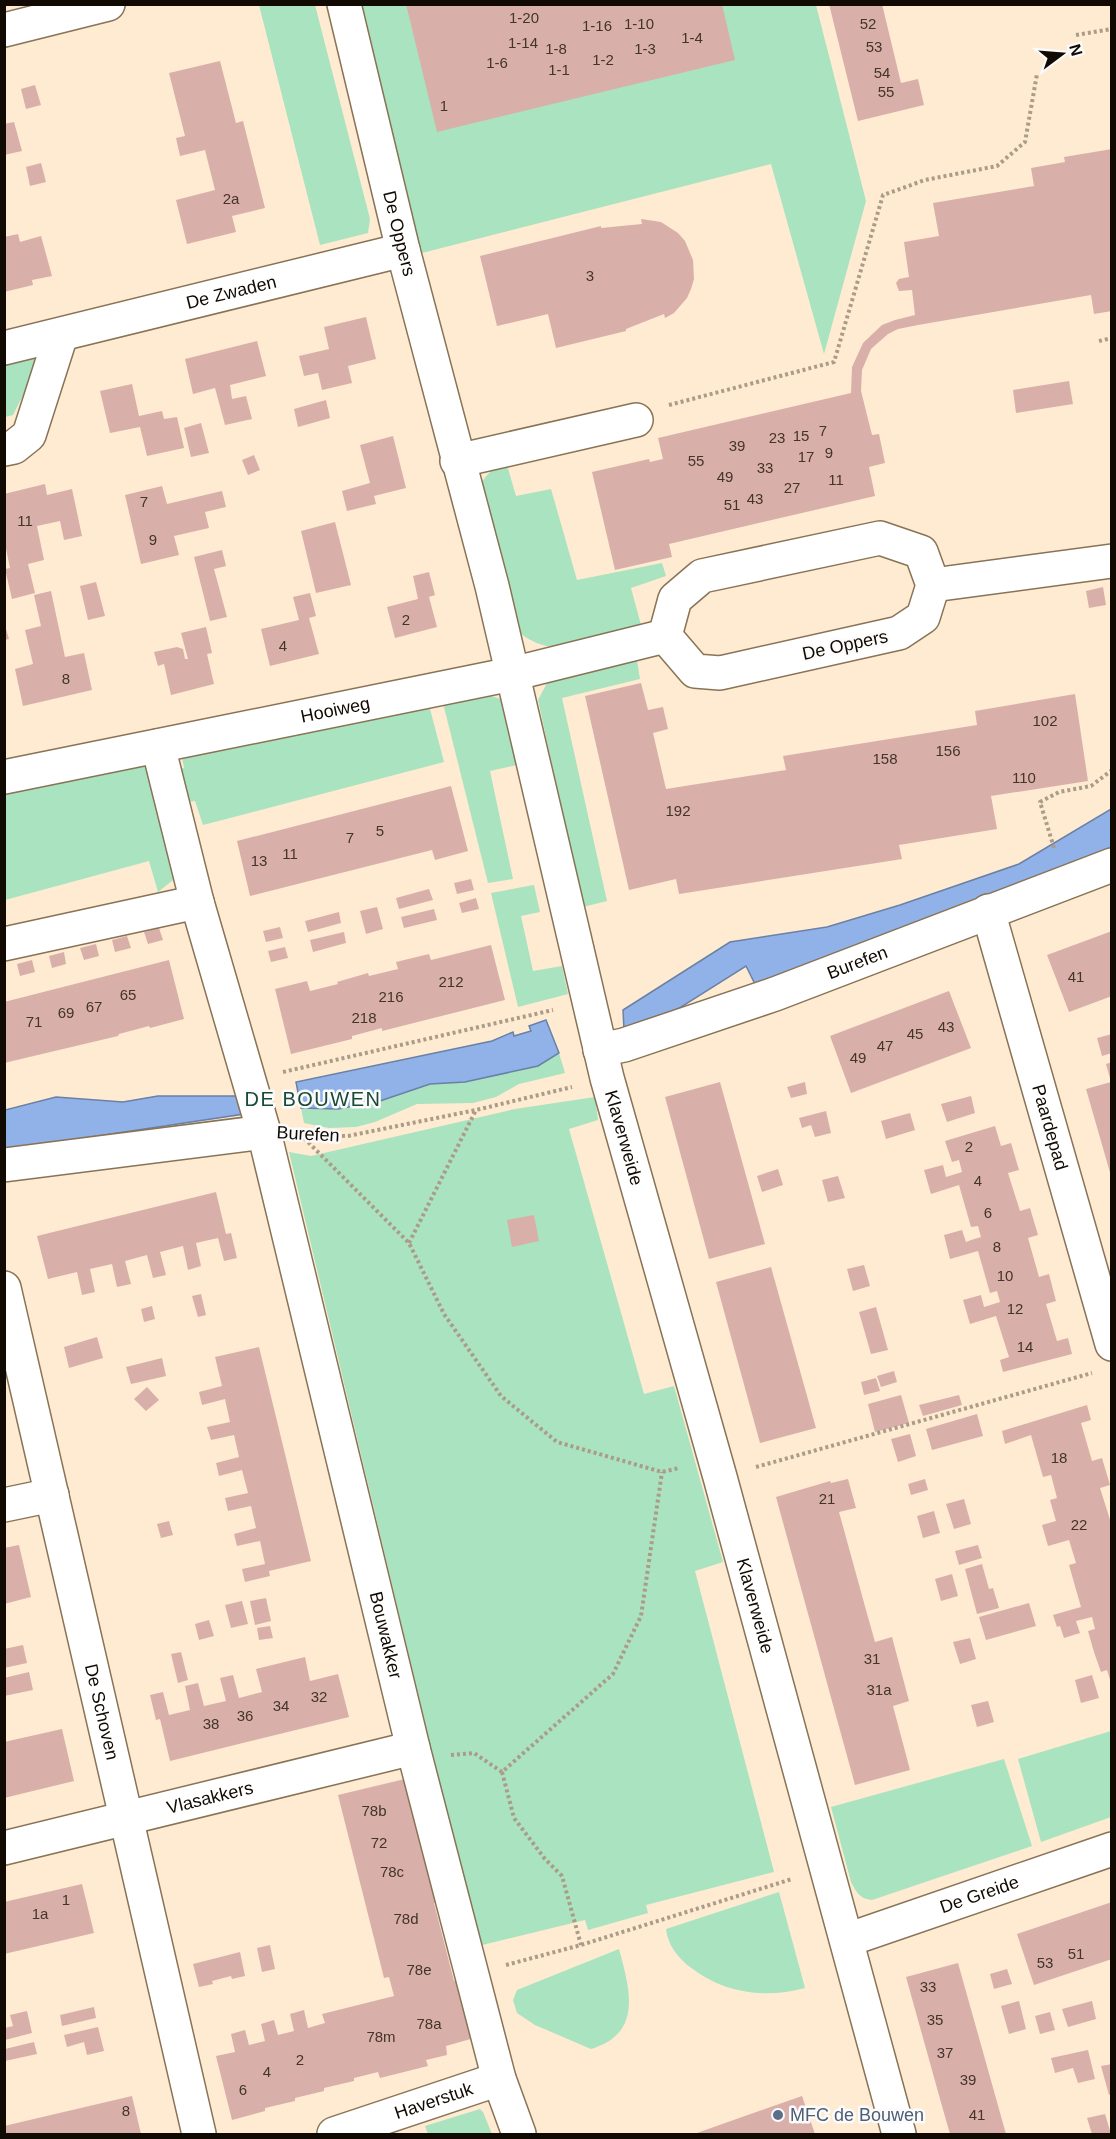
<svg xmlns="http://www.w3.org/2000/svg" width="1116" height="2139" viewBox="0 0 1116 2139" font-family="Helvetica,sans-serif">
<rect width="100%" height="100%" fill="#feebd1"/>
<!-- green -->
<path fill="#a9e3bf" d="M259 5H315L370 219 368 233 320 245Z
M357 5H816L866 201 824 354 771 164 422 253Z
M41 352 43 356 13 415 5 417V362Z
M507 465 516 496 551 489 577 580 662 563 666 576 631 588 641 625 555 647C542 646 532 642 521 634L480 487C486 473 492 469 507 465Z
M636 654 640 679 562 698 607 901 583 907 538 700 547 683Z
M488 695 501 699 507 705 521 764 490 771 513 879 488 883 443 703Z
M429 705 444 762 203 825 195 801 187 802 178 769 184 768 182 757Z
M143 763 152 780 177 877 158 892 149 861 5 900V792Z
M534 885 540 912 521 916 533 971 562 966 568 994 518 1007 491 893Z
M559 1053 565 1073 519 1084 496 1097 473 1103 417 1104 375 1122 356 1127 329 1128 304 1123 301 1108 338 1109 380 1101 430 1084 465 1082 538 1066Z
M595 1097 598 1120 569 1129 644 1394 674 1386 723 1562 695 1571 774 1872 646 1905 648 1913 588 1930 585 1920 478 1946 289 1152 311 1156 515 1109Z
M1111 1731V1817L1041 1842 1018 1759Z
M1004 1759 1032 1846 872 1900C860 1899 856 1892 851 1882L831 1807Z
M779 1892 805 1988C764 1999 723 1993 690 1967 677 1957 668 1945 666 1929Z
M619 1949C630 1990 643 2033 591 2049L535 2025 517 2013 513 2000 517 1990Z
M480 2109 483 2112 492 2134H428L425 2126Z"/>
<!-- water -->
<path fill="#90b2e9" stroke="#6a80a4" stroke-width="1.5" d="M1111 809V849L755 984 746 966 662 1019 624 1030 623 1010 730 942 827 927 900 905 1019 864Z
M546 1020 559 1053 538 1066 465 1082 430 1084 380 1101 338 1109 301 1108 296 1082 492 1041 513 1032 514 1036 531 1031 529 1026Z
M158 1096H236L242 1098 244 1114 5 1150V1110L56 1097 123 1102Z"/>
<!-- building -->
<path fill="#d9b0a9" d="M406 4H722L735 60 437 132Z
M829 4H882L901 83 918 79 924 105 858 121Z
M220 61 236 123 243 121 265 208 232 216 236 232 187 244 176 200 215 190 205 150 180 156 176 138 185 136 169 73Z
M35 85 41 105 26 109 21 89Z
M14 122 22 151 4 155V124Z
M1112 149V311L1094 314 1091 295 918 325 898 329 888 334 871 349 862 370 861 391 872 435 879 434 885 463 869 467 875 496 669 544 672 557 615 570 592 472 649 459 650 462 663 459 658 438 851 393 852 367 863 343 882 325 895 320 915 315 912 290 899 291 896 283 899 279 909 277 904 242 939 236 933 203 1034 186 1031 168 1065 162 1064 157Z
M41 163 46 182 30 186 26 167Z
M641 219 661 222 678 233 685 241 693 260 694 279 691 289 687 298 674 313 665 318 664 314 626 329V331L556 348 548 314 497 326 480 256 601 226V228L642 224Z
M18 234 20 242 41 236 52 276 32 280 33 285 4 292V237Z
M366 317 376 359 348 366 352 383 322 390 318 373 304 376 299 356 329 349 324 327Z
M257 341 266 376 230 385 232 399 246 396 252 419 225 425 215 388 193 394 185 359Z
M1069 381 1073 404 1016 413 1013 390Z
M132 384 139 416 162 411 164 419 177 417 184 448 147 456 140 427 110 433 100 391Z
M326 400 330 418 298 427 294 409Z
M201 423 209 453 191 457 184 428Z
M393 436 406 488 374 496 376 504 347 511 342 491 370 483 360 445Z
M254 455 260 470 248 475 242 460Z
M45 484 47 495 72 489 82 536 64 540 60 521 37 526 44 560 28 564 35 593 12 599 5 569 10 568 4 539V494Z
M162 486 167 504 222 491 226 507 205 512 209 528 174 536 179 555 141 564 125 495Z
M335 522 351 585 316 593 301 531Z
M222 550 226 566 214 569 227 617 210 621 194 557Z
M429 572 435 595 429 597 437 627 395 638 387 607 418 599 413 576Z
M96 582 105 616 88 620 80 586Z
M1103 587 1106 605 1089 608 1086 591Z
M51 591 65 657 84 653 92 690 23 706 15 669 33 664 25 630 41 626 34 595Z
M310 593 316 616 309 618 319 654 270 666 261 629 299 620 293 597Z
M4 622 9 639 4 640Z
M206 627 212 653 207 654 214 684 171 695 164 664 158 666 154 652 177 647 183 649 185 659H188L181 633Z
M641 683 648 710 663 707 668 729 653 733 666 789 786 770 783 756 977 725 975 711 1075 694 1088 781 991 796 997 829 899 845 902 859 679 894 676 879 629 890 585 696Z
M451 786 468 851 435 860 432 850 250 896 237 841Z
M471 879 474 890 457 894 454 883Z
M429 889 433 900 399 909 396 898Z
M476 898 479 909 462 913 459 903Z
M377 907 383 929 366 934 360 911Z
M434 909 437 920 404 928 401 917Z
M339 912 341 923 308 932 305 921Z
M280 927 283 938 266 942 263 931Z
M159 928 163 940 148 944 144 932Z
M1112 931V996L1069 1012 1047 955Z
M344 932 346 943 313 952 310 940Z
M127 936 131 948 115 952 112 940Z
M96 944 99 956 84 960 80 948Z
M491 945 505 1000 382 1031V1028L352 1036V1039L291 1054 275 989 307 981 310 991 338 984 337 982 368 973 369 976 398 969 396 962 429 954 431 960Z
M285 947 288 958 271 962 268 951Z
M64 952 66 964 52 968 49 956Z
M32 960 35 972 20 976 17 964Z
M169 960 184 1019 150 1028 149 1026 119 1034 118 1036 4 1063V1002Z
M949 991 971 1048 851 1093 830 1036Z
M1112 1034V1053L1102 1056 1097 1038Z
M1112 1062V1176H1111L1086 1089 1111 1082 1106 1064Z
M720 1082 765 1244 709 1259 665 1097Z
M805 1082 807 1094 791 1098 787 1087Z
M971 1096 975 1113 947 1122 941 1104Z
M826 1111 831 1133 815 1137 811 1125 802 1128 799 1118Z
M910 1113 915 1130 886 1139 881 1121Z
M995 1126 1001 1146 1011 1143 1019 1170 1008 1173 1020 1211 1030 1208 1038 1235 1028 1238 1039 1277 1049 1274 1056 1301 1046 1304 1057 1341 1068 1338 1072 1354 1003 1372 1000 1360 1009 1357 996 1316 970 1324 963 1300 981 1295 984 1307 1000 1302 997 1291 990 1293 978 1251 950 1259 944 1235 962 1230 966 1242 971 1240 981 1237 978 1226 971 1227 959 1185 931 1194 924 1170 943 1165 946 1177 962 1172 959 1160 952 1162 945 1141Z
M778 1169 783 1185 762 1192 757 1176Z
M838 1176 845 1198 828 1202 822 1180Z
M216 1192 226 1234 231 1233 237 1258 224 1261 218 1238 196 1243 201 1266 188 1270 183 1246 160 1252 166 1275 153 1278 147 1255 125 1261 131 1284 117 1287 112 1264 90 1269 95 1292 82 1295 77 1272 48 1279 37 1236Z
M534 1215 539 1241 512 1247 507 1220Z
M864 1265 870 1286 853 1291 847 1269Z
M771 1267 816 1428 760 1443 716 1282Z
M201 1294 206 1315 198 1317 192 1296Z
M152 1306 155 1319 144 1322 141 1309Z
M876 1307 888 1350 871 1354 859 1312Z
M97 1337 103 1358 69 1368 64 1347Z
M259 1347 311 1561 269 1571 270 1576 245 1582 242 1569 265 1564 260 1541 237 1546 234 1534 256 1528 251 1506 228 1511 225 1498 248 1493 242 1470 219 1476 216 1463 239 1457 234 1435 211 1440 207 1427 230 1422 225 1399 202 1405 199 1392 222 1386 215 1357Z
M162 1358 166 1376 131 1384 126 1367Z
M894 1371 897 1382 881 1387 877 1376Z
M876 1378 880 1391 864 1395 861 1382Z
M147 1387 159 1400 146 1411 134 1399Z
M901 1395 909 1423 875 1432 868 1404Z
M959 1395 962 1405 923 1416 919 1405Z
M1087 1405 1091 1420 1081 1423 1092 1461 1102 1458 1110 1485 1100 1488 1112 1526 1111 1683 1107 1670 1101 1672 1094 1652 1088 1631 1095 1629 1092 1617 1076 1621 1080 1633 1064 1638 1060 1626 1057 1627 1053 1615 1081 1607 1069 1565 1076 1563 1069 1540 1048 1546 1042 1525 1056 1521 1050 1500 1057 1498 1051 1475 1043 1477 1031 1435 1005 1444 1002 1431Z
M977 1414 983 1436 932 1450 926 1429Z
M910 1434 916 1456 898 1462 891 1439Z
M848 1479 856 1508 839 1512 866 1610 875 1642 892 1637 909 1701 893 1706 910 1770 855 1785 776 1497 830 1481 831 1483Z
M925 1479 928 1490 911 1495 908 1484Z
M964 1499 971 1524 954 1529 946 1504Z
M934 1511 940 1533 923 1538 917 1516Z
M169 1521 173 1535 161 1538 157 1524Z
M19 1545 31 1597 4 1604V1548Z
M978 1545 982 1558 959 1565 955 1551Z
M982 1564 989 1589 993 1588 999 1608 977 1614 965 1569Z
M952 1574 958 1596 941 1601 935 1579Z
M266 1598 271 1621 255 1625 250 1601Z
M242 1601 248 1624 231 1628 225 1605Z
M1029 1603 1036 1626 986 1640 979 1617Z
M209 1620 214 1636 199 1640 195 1624Z
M270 1626 273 1638 259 1640 257 1628Z
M970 1638 976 1659 960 1664 953 1642Z
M23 1645 27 1663 4 1668V1649Z
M181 1652 188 1680 178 1683 171 1654Z
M305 1657 310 1681 338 1674 349 1717 170 1761 160 1719 156 1720 150 1695 163 1692 169 1715 190 1710 185 1686 198 1683 204 1706 226 1701 220 1678 233 1675 239 1698 262 1692 256 1669Z
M29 1672 33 1690 4 1696V1678Z
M1092 1675 1099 1698 1081 1703 1075 1680Z
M988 1701 994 1722 977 1727 971 1705Z
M62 1729 74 1781 4 1798V1742Z
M409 1778 440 1902 434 1903 454 1981 459 1980 474 2038 446 2046 447 2055 426 2060 428 2066 380 2078 378 2072 354 2078V2081L324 2088V2091L295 2098V2101L265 2108V2111L232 2120 216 2056 235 2052 231 2034 245 2030 249 2045 265 2041 261 2024 274 2020 278 2035 294 2031 290 2014 304 2010 308 2028 325 2023 322 2014 394 1996 389 1977 384 1978 338 1795Z
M82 1884 94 1933 4 1954V1902Z
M1112 1902V1959L1034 1985 1017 1934Z
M270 1945 275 1969 262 1972 257 1948Z
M240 1952 245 1976 232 1979 231 1976 212 1981 213 1984 199 1987 193 1964Z
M958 1963 967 1995 1006 2134H950L942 2106 906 1977Z
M1007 1969 1012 1984 994 1989 990 1974Z
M1019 2001 1026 2029 1009 2034 1001 2006Z
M1092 2001 1096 2019 1068 2027 1062 2009Z
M94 2007 96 2018 62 2026 60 2015Z
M27 2011 32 2033 5 2040V2028L13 2026 10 2015Z
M1050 2012 1055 2030 1040 2034 1035 2016Z
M98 2027 104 2051 87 2055 84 2042 67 2047 64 2035Z
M34 2042 37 2054 5 2061V2049Z
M1088 2050 1095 2079 1078 2083 1073 2068 1055 2073 1051 2058Z
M1112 2064V2094L1109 2095 1101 2066Z
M132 2096 141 2134H4V2126Z
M802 2096 815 2134H694Z
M1105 2114 1111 2134H1092L1087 2118Z"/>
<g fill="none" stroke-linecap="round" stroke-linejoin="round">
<!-- minor casing -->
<g stroke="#887356" stroke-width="36">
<g id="minor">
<path id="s1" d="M344 4 403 250 492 586 607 1078 720 1477 899 2134"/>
<path d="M4 30 108 4"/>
<path id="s2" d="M4 348 403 250"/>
<path d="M4 449 14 447 29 435 61 335"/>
<path d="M457 461 636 420"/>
<path d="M880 538 921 552 933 585 923 617 899 633 720 673 695 671 665 636 675 599 702 576Z"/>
<path d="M933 585 1112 561"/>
<path id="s3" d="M158 746 197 902 264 1132 413 1748 499 2079 519 2134"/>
<path id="s4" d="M4 777 512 674 665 636"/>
<path id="s5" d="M988 911 1112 1344"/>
<path d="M4 944 197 902"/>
<path id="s6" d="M600 1050 624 1045 775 994 1112 865"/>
<path d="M4 1165 264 1132"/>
<path id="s7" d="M4 1288 199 2134"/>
<path d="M4 1505 52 1495"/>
<path id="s8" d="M4 1848 413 1748"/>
<path id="s9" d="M847 1940 1112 1849"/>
<path id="s10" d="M334 2134 499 2079"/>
</g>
</g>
<!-- path -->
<path stroke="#ab9c89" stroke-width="4" stroke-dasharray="3 3" stroke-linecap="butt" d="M1076 35 1112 29
M1099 341 1112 338
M669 405 834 362 883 195 925 180 997 166 1025 142 1037 74
M1054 848 1040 802 1059 792 1091 786 1112 770
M283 1072 553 1010
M300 1135 348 1136 476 1110 572 1087
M304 1138 409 1243 444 1314 501 1396 557 1442 662 1472 679 1468
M409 1243 476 1110
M756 1467 1092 1373
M451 1755 474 1753 502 1772 613 1674 641 1616 662 1472
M502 1772 514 1818 545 1859 562 1876 581 1945
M506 1965 581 1945 792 1879"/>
<!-- minor -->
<use href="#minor" stroke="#fff" stroke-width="33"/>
</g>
<!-- markers -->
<circle fill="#5c6f8a" stroke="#fbfbfb" stroke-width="2" cx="778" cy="2115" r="6"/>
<g text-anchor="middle" stroke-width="5" stroke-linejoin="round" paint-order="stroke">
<!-- number labels -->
<g font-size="15" fill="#43342c">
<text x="524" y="23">1-20</text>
<text x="639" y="29">1-10</text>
<text x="868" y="29">52</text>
<text x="597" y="31">1-16</text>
<text x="692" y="43">1-4</text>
<text x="523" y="48">1-14</text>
<text x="874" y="52">53</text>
<text x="556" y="54">1-8</text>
<text x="645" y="54">1-3</text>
<text x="603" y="65">1-2</text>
<text x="497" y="68">1-6</text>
<text x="559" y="75">1-1</text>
<text x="882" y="78">54</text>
<text x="886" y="97">55</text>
<text x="444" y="111">1</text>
<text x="231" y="204">2a</text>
<text x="590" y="281">3</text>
<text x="823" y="436">7</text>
<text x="801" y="441">15</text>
<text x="777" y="443">23</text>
<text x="737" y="451">39</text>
<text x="829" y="458">9</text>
<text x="806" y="462">17</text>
<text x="696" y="466">55</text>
<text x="765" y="473">33</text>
<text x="725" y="482">49</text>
<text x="836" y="485">11</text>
<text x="792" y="493">27</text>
<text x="755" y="504">43</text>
<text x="144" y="507">7</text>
<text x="732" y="510">51</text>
<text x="25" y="526">11</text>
<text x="153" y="545">9</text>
<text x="406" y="625">2</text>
<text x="283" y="651">4</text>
<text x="66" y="684">8</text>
<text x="1045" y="726">102</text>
<text x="948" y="756">156</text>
<text x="885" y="764">158</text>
<text x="1024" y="783">110</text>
<text x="678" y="816">192</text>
<text x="380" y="836">5</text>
<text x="350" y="843">7</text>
<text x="290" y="859">11</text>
<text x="259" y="866">13</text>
<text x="1076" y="982">41</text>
<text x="451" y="987">212</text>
<text x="128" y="1000">65</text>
<text x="391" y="1002">216</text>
<text x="94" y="1012">67</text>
<text x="66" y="1018">69</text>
<text x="364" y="1023">218</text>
<text x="34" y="1027">71</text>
<text x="946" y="1032">43</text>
<text x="915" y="1039">45</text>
<text x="885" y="1051">47</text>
<text x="858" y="1063">49</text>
<text x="969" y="1152">2</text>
<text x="978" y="1186">4</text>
<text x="988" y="1218">6</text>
<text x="997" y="1252">8</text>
<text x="1005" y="1281">10</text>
<text x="1015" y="1314">12</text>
<text x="1025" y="1352">14</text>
<text x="1059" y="1463">18</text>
<text x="827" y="1504">21</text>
<text x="1079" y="1530">22</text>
<text x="872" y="1664">31</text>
<text x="879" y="1695">31a</text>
<text x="319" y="1702">32</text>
<text x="281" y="1711">34</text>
<text x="245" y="1721">36</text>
<text x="211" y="1729">38</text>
<text x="374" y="1816">78b</text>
<text x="379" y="1848">72</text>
<text x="392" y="1877">78c</text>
<text x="66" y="1905">1</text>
<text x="40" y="1919">1a</text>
<text x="406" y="1924">78d</text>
<text x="1076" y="1959">51</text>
<text x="1045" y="1968">53</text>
<text x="419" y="1975">78e</text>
<text x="928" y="1992">33</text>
<text x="935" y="2025">35</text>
<text x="429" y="2029">78a</text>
<text x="381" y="2042">78m</text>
<text x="945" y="2058">37</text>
<text x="300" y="2065">2</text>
<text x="267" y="2077">4</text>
<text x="968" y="2085">39</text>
<text x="243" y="2095">6</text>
<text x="126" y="2116">8</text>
<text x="977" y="2120">41</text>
</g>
<!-- street labels -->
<g font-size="18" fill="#110a02" stroke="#fbfbfb">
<text dy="6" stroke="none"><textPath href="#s1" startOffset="236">De Oppers</textPath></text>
<text dy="6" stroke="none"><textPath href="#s2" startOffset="234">De Zwaden</textPath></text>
<text transform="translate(845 645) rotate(-12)" y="6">De Oppers</text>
<text dy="6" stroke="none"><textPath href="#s4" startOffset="338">Hooiweg</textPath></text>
<text dy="6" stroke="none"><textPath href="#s6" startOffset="272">Burefen</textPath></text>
<text dy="6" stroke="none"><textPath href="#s5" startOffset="225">Paardepad</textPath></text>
<text transform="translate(308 1134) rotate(3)" y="6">Burefen</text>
<text dy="6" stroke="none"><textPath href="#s1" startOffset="1168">Klaverweide</textPath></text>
<text dy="6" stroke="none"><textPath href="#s1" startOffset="1654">Klaverweide</textPath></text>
<text dy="6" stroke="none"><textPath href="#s3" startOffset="918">Bouwakker</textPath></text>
<text dy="6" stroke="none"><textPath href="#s7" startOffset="435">De Schoven</textPath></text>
<text dy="6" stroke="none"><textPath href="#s8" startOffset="212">Vlasakkers</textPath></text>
<text dy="6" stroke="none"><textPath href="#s9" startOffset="140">De Greide</textPath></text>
<text dy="6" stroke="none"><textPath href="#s10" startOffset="105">Haverstuk</textPath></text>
</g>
<!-- service labels -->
<g font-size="18" fill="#4e5e75" stroke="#fbfbfb" text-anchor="start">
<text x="790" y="2121">MFC de Bouwen</text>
</g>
<!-- neighbourhood labels -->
<g font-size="20" letter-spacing="1.5" fill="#1a4938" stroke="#fbfbfb">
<text x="313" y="1106">DE BOUWEN</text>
</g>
</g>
<!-- border -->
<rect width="1116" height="2139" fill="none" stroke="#110a02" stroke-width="12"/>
<!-- north arrow -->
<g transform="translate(1062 54) rotate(74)" stroke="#fbfbfb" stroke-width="4.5" paint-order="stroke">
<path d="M0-4.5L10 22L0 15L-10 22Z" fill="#110a02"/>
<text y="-9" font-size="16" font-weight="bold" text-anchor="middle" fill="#110a02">N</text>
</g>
</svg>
